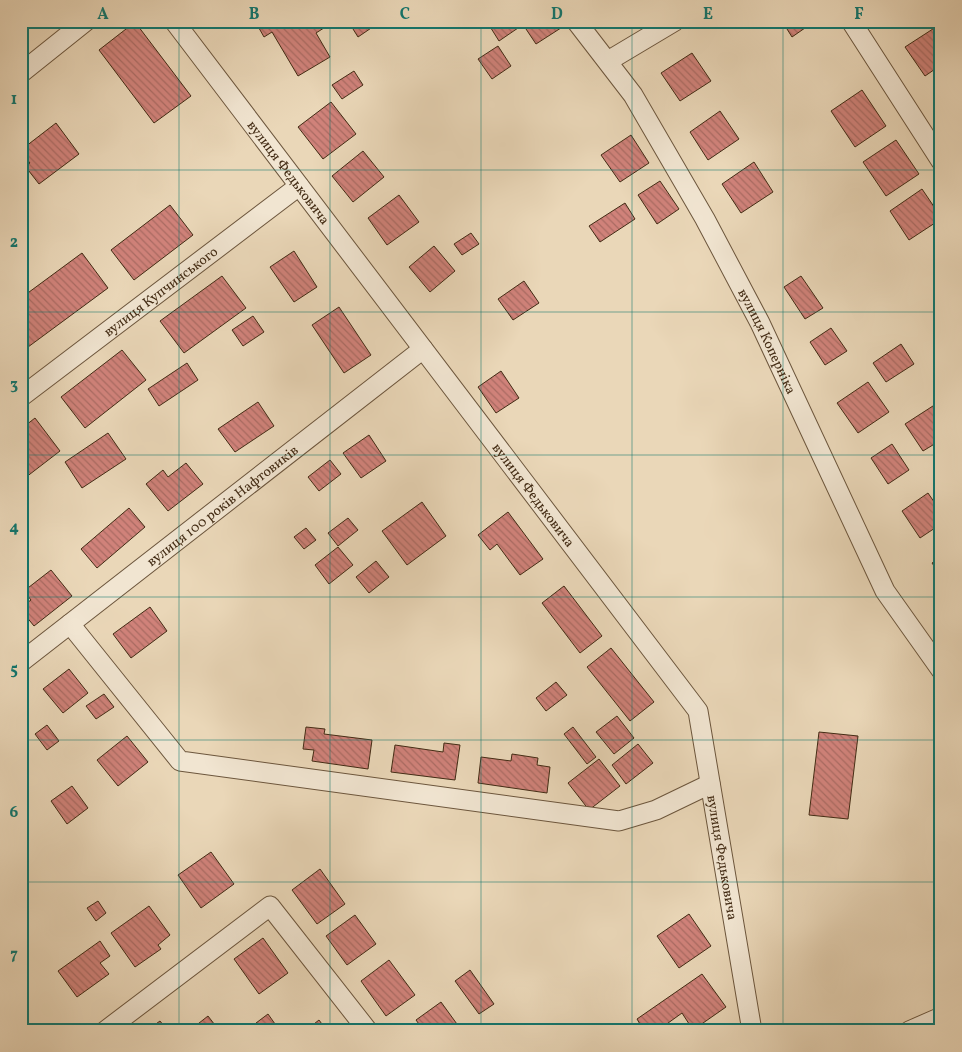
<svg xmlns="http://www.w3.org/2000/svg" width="962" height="1052" viewBox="0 0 962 1052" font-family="Vollkorn,serif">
<defs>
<pattern id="building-back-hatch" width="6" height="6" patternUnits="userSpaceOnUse" patternTransform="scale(1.25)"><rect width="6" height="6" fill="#d0827a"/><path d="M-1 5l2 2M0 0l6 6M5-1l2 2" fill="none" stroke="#aa6b63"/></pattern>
</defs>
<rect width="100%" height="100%" fill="#ead7b8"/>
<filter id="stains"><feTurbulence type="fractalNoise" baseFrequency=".004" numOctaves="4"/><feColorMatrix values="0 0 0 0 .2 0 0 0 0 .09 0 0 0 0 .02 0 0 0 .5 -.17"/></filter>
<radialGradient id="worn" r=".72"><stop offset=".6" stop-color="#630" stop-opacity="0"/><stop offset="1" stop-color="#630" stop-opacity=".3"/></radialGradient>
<!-- building -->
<path fill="url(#building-back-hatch)" stroke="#422b14" d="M255 21H324L327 26 316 33 330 57 298 76 272 32 264 37Z
M348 21H379L380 22 358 37Z
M495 21H513L518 28 499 41 489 25Z
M524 21H560L564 26 536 44 522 23Z
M782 21H815L792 37Z
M135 22 191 96 154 123 99 50Z
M939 25 941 28V65L925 76 905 47Z
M498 46 511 66 492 79 478 59Z
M692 53 711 81 680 101 661 73Z
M354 71 363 85 342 99 332 85Z
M862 90 886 126 855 147 831 111Z
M331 102 356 134 323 159 298 127Z
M720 111 739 139 708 160 690 132Z
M56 123 79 154 39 184 25 166 30 163 21 152V150Z
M631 135 649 163 620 182 601 155Z
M896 140 919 174 886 196 863 162Z
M363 151 384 177 353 202 332 176Z
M754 162 773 192 741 213 722 184Z
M660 181 679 209 657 224 638 195Z
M922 189 941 217V219L909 240 890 211Z
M399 195 419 222 387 245 368 218Z
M625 203 635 219 600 242 589 226Z
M170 205 193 235 134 280 111 250Z
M471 233 479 244 462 255 454 244Z
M434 246 455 271 430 292 409 267Z
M294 251 317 287 294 302 270 267Z
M82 253 108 288 24 350 21 346V298Z
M222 276 246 308 184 353 160 321Z
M801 276 823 308 805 319 784 287Z
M524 281 539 303 513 320 498 299Z
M339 307 371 355 344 373 312 325Z
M253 316 264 332 243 346 232 330Z
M831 328 847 351 825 365 810 342Z
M901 344 914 364 886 382 873 363Z
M122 350 146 380 85 428 61 397Z
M187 363 198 380 159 406 148 389Z
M501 371 519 398 496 413 478 387Z
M868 382 889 412 858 433 837 403Z
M258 402 274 426 235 452 218 429Z
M936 404 941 410V440L923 451 905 424Z
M35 418 60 451 21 481V429Z
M108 433 126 459 82 488 65 462Z
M369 435 386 461 361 478 343 453Z
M892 444 909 470 888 484 871 458Z
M330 460 341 474 319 491 308 477Z
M186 463 203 484 168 511 146 484 163 470 168 477Z
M928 493 941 512V524L920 538 902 511Z
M422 502 446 536 407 565 382 531Z
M129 508 145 527 97 568 81 549Z
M508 512 543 559 520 575 497 544 490 550 478 535Z
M348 518 358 530 338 546 328 533Z
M306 528 316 540 304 549 294 537Z
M338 547 353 565 329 584 315 565Z
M941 557V576L932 563Z
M376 561 389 577 369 593 356 577Z
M51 570 72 596 34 626 21 610V607L31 600 24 591Z
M564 586 602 636 580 653 542 603Z
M150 607 167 631 131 658 113 634Z
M611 648 654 702 630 721 587 667Z
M69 669 88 693 63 713 43 689Z
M556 682 567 695 546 711 536 698Z
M104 694 114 707 96 719 86 706Z
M617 716 634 738 614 754 596 732Z
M47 725 59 741 47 750 35 734Z
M306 727 325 729 324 734 372 740 368 769 312 761 314 750 303 749Z
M573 727 596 757 587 764 564 734Z
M819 732 858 736 848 819 809 815Z
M127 736 148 762 118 786 97 760Z
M444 743 460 745 455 780 391 772 395 745 443 752Z
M638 744 653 763 626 784 612 765Z
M512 754 538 758 537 765 550 767 547 793 478 783 481 757 511 761Z
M599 759 620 786 589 810 568 783Z
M72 786 88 808 67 824 51 801Z
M211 852 234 884 201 908 178 875Z
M320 869 345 904 317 924 292 890Z
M98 901 106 913 96 921 87 908Z
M149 906 170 935 158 945 161 949 135 967 111 933Z
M689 914 711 946 679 968 657 936Z
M355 915 376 944 347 965 326 936Z
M263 938 288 973 259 994 234 959Z
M100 941 110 956 100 963 109 974 77 997 58 971Z
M389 960 415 995 386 1016 361 981Z
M470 970 494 1004 479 1014 455 981Z
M702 974 726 1007 693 1030 682 1013 657 1031H644L637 1019Z
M441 1002 462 1031H424L416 1020Z
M268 1014 280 1031H262L256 1023Z
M208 1016 218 1029 216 1031H196L194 1027Z
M319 1020 327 1031H305Z
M160 1021 168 1031H146Z"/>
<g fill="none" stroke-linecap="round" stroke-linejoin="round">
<!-- minor casing -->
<g stroke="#6c563d" stroke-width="21">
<g id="minor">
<path id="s1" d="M174 21 698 711 752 1031"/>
<path id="s2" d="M576 21 633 95 705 219 760 323 885 591 941 670"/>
<path d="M851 21 941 161"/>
<path d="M608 61 675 21"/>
<path d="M21 73 86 21"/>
<path id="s3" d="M21 397 299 186"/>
<path d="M70 624 180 761 619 821 656 810 710 784"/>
<path id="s4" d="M21 662 423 349"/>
<path d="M105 1031 270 906 368 1031"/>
<path d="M909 1031 941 1017"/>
</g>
</g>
<!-- minor -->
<use href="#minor" stroke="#f1e5d1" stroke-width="19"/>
</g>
<!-- grid -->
<path fill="none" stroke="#0f766e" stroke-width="1" stroke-opacity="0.55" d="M179 21V1031M330 21V1031M481 21V1031M632 21V1031M783 21V1031M21 170H941M21 312H941M21 455H941M21 597H941M21 740H941M21 882H941"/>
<g text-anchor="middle" stroke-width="5" stroke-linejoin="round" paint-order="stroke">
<!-- street labels -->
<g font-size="14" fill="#422b14" stroke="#f1e5d1">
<text dy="5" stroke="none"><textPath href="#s1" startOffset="190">вулиця Федьковича</textPath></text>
<text dy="5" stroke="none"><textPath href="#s3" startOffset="175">вулиця Купчинського</textPath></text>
<text dy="5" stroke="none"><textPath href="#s2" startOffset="374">вулиця Коперніка</textPath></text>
<text dy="5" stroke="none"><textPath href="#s1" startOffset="595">вулиця Федьковича</textPath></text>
<text dy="5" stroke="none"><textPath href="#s4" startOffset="255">вулиця 100 років Нафтовиків</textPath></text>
<text dy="5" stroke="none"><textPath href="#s1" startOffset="1015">вулиця Федьковича</textPath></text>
</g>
</g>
<!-- margin -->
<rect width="962" height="1052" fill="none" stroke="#ead7b8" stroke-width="55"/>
<rect x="28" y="28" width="906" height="996" fill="none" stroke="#0f766e" stroke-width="2"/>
<g font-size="16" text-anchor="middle" font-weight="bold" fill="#0f766e">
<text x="103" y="19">A</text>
<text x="254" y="19">B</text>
<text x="405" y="19">C</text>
<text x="557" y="19">D</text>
<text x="708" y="19">E</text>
<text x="859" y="19">F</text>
<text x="14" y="104">1</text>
<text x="14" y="247">2</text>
<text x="14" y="389">3</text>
<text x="14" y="532">4</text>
<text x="14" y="674">5</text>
<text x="14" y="817">6</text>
<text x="14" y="959">7</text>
</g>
<rect width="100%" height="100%" filter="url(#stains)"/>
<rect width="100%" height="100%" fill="url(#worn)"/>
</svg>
